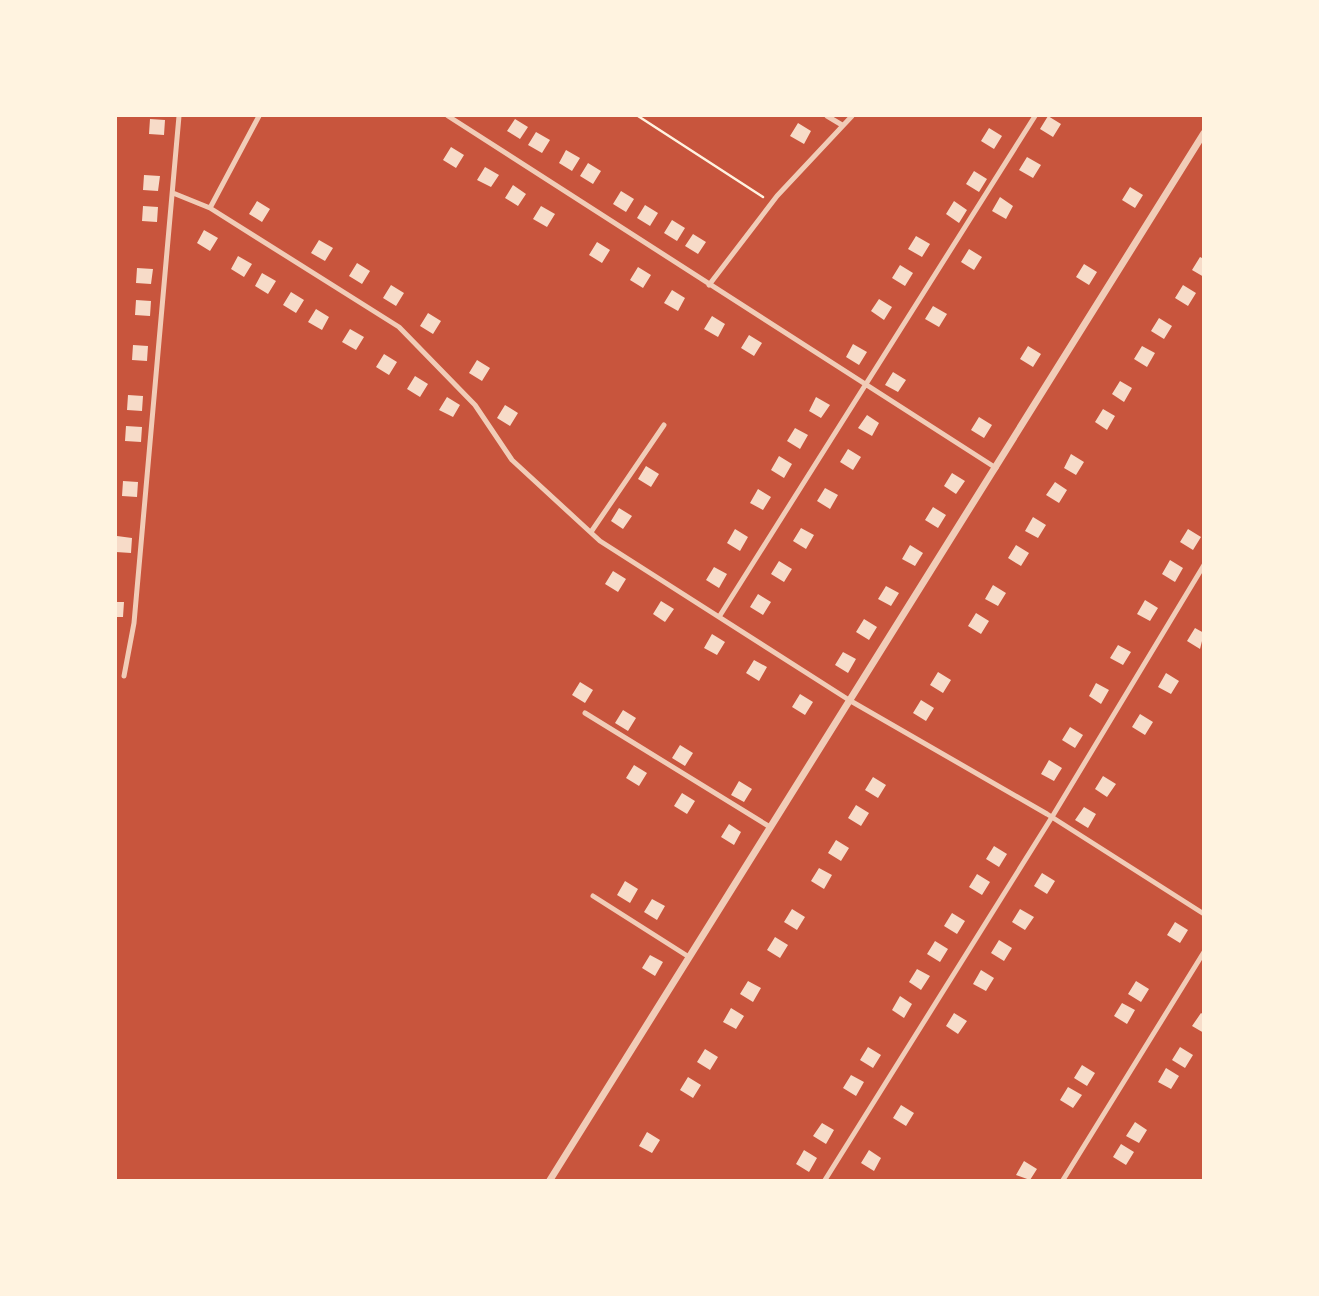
<svg xmlns="http://www.w3.org/2000/svg" width="1319" height="1296" viewBox="0 0 1319 1296" font-family="Cabin,sans-serif">
<rect width="100%" height="100%" fill="#c8553d"/>
<!-- building -->
<path fill="#f7dbc8" d="M1048 116 1061 124 1053 137 1040 129Z
M150 119 165 120 164 135 149 134Z
M515 119 528 127 520 139 507 131Z
M798 123 811 131 804 144 790 136Z
M989 128 1002 136 994 149 981 141Z
M536 132 550 140 542 153 528 145Z
M451 147 464 155 456 168 443 160Z
M566 150 580 158 572 171 559 163Z
M1027 157 1041 165 1033 178 1019 170Z
M588 163 601 171 593 184 580 176Z
M485 167 499 175 491 187 477 180Z
M974 171 987 179 979 192 966 184Z
M144 175 160 176 158 191 143 190Z
M513 185 526 194 518 206 505 198Z
M1130 187 1143 195 1135 208 1122 200Z
M621 191 634 199 626 212 613 204Z
M1000 197 1013 206 1006 219 992 211Z
M257 201 270 209 262 222 249 214Z
M954 201 967 210 959 223 946 214Z
M645 205 658 213 650 226 637 218Z
M143 206 158 207 157 222 142 221Z
M541 206 555 214 547 227 533 219Z
M672 220 685 228 677 241 664 233Z
M204 230 218 238 210 251 197 243Z
M693 234 706 242 698 254 685 246Z
M916 236 930 244 922 257 908 249Z
M319 240 333 248 325 261 311 253Z
M597 242 610 250 602 263 589 255Z
M969 249 982 257 974 270 961 262Z
M238 256 252 264 244 277 231 269Z
M1200 257 1204 259V277L1192 270Z
M357 263 370 271 362 284 349 276Z
M1084 264 1097 272 1089 285 1076 277Z
M900 265 913 273 905 286 892 278Z
M638 267 651 275 643 288 630 280Z
M137 268 153 269 151 284 136 283Z
M262 273 276 281 268 294 255 286Z
M391 285 404 293 396 306 383 298Z
M1183 285 1196 293 1188 306 1175 298Z
M672 290 685 298 678 311 664 303Z
M291 292 304 300 296 313 283 305Z
M879 299 892 307 884 320 871 311Z
M136 300 151 301 150 316 135 315Z
M933 306 947 314 939 327 925 319Z
M316 309 329 317 322 330 308 322Z
M428 313 441 321 433 334 420 326Z
M712 316 725 324 718 337 704 329Z
M1159 318 1172 326 1164 339 1151 331Z
M350 329 364 337 356 350 342 342Z
M749 335 762 343 754 356 741 348Z
M853 344 867 352 859 365 846 357Z
M133 345 148 346 147 361 132 360Z
M1028 346 1041 354 1033 367 1020 359Z
M1142 346 1155 353 1147 367 1134 359Z
M384 354 397 362 389 375 376 367Z
M477 360 490 368 482 381 469 373Z
M893 372 906 380 898 392 885 385Z
M415 376 428 384 420 397 407 389Z
M1120 381 1132 388 1124 402 1112 394Z
M128 395 143 396 142 411 127 410Z
M447 397 460 405 453 417 439 410Z
M816 397 830 405 821 418 809 411Z
M505 405 518 413 510 426 497 418Z
M1103 409 1115 416 1107 430 1095 422Z
M867 415 879 423 872 436 858 428Z
M979 417 992 425 984 438 971 430Z
M126 426 142 427 141 442 125 441Z
M795 428 808 435 800 449 787 441Z
M848 449 861 457 853 470 840 462Z
M1071 454 1084 462 1076 475 1064 468Z
M779 456 792 464 784 478 771 470Z
M646 466 659 474 651 487 638 479Z
M952 473 965 481 956 494 944 486Z
M123 481 138 482 137 497 122 496Z
M1055 482 1067 490 1059 503 1046 495Z
M825 488 838 495 830 509 817 501Z
M758 489 771 497 763 510 750 503Z
M933 507 946 515 938 528 925 520Z
M619 508 632 516 623 529 611 521Z
M1033 517 1046 525 1038 538 1025 531Z
M801 528 814 535 806 549 793 541Z
M735 529 748 537 740 551 727 543Z
M1188 529 1201 537 1193 550 1180 542Z
M117 536 132 538 131 553 116 552Z
M910 545 923 553 915 566 902 559Z
M1016 545 1029 553 1021 566 1008 558Z
M1170 560 1183 568 1175 582 1162 574Z
M779 561 792 569 784 582 771 574Z
M714 567 727 574 719 588 706 580Z
M613 571 626 579 618 592 605 584Z
M993 585 1006 593 998 606 985 599Z
M886 586 899 593 891 606 878 599Z
M758 594 771 602 763 615 750 607Z
M1145 600 1158 608 1150 621 1137 614Z
M661 601 674 609 665 622 653 614Z
M116 602H124L123 617H116Z
M976 613 989 621 981 634 968 626Z
M864 619 877 627 869 640 856 632Z
M1195 628 1204 633 1200 649 1187 641Z
M712 634 725 642 717 655 704 648Z
M1118 645 1131 652 1123 665 1110 658Z
M843 652 856 659 848 673 835 665Z
M754 660 767 667 759 681 746 673Z
M938 672 951 680 943 693 930 685Z
M1166 673 1179 681 1171 694 1158 687Z
M580 682 593 690 585 703 572 695Z
M1096 683 1109 690 1101 704 1089 696Z
M800 694 813 702 805 715 792 707Z
M921 700 934 708 926 721 913 713Z
M623 710 636 718 628 731 615 723Z
M1140 714 1153 722 1145 735 1132 727Z
M1070 727 1083 735 1075 748 1062 740Z
M680 745 693 753 685 766 672 758Z
M1049 760 1062 768 1054 781 1041 774Z
M634 765 647 773 639 786 626 778Z
M1103 776 1116 784 1107 797 1095 789Z
M873 777 886 785 878 798 865 790Z
M739 781 752 789 744 802 731 795Z
M682 793 695 801 687 814 674 806Z
M856 805 869 813 861 826 848 818Z
M1084 807 1096 814 1088 828 1075 820Z
M729 824 741 832 734 845 721 837Z
M836 840 849 848 841 861 828 853Z
M994 846 1007 854 999 867 986 859Z
M819 868 832 875 824 889 811 881Z
M1042 873 1055 881 1047 894 1034 886Z
M977 874 990 882 982 895 969 887Z
M625 881 638 889 630 903 617 895Z
M652 899 665 906 657 920 644 912Z
M792 909 805 917 797 930 784 922Z
M1020 909 1034 917 1025 930 1012 922Z
M952 913 965 921 957 934 944 926Z
M1175 922 1188 930 1180 943 1167 935Z
M775 937 788 945 780 958 767 950Z
M999 940 1012 948 1004 961 991 953Z
M935 941 948 949 940 962 927 954Z
M650 955 663 962 655 976 642 968Z
M917 969 930 976 921 990 909 982Z
M981 970 994 978 986 991 973 984Z
M748 981 761 988 753 1002 740 994Z
M1136 981 1149 989 1141 1002 1128 994Z
M900 996 912 1004 904 1018 892 1010Z
M1122 1003 1135 1010 1127 1024 1114 1016Z
M731 1008 744 1016 736 1029 723 1022Z
M954 1013 967 1021 958 1034 946 1026Z
M1201 1013 1204 1015V1033L1192 1026Z
M868 1047 881 1055 873 1068 860 1060Z
M1180 1047 1193 1055 1185 1068 1172 1060Z
M705 1049 718 1057 710 1070 697 1062Z
M1082 1065 1095 1073 1087 1086 1074 1078Z
M1166 1068 1179 1076 1171 1089 1158 1082Z
M851 1075 864 1082 856 1096 843 1088Z
M688 1077 701 1085 693 1098 680 1090Z
M1068 1087 1082 1095 1073 1108 1060 1100Z
M901 1105 914 1113 906 1126 893 1118Z
M1135 1122 1147 1130 1139 1143 1126 1136Z
M822 1123 834 1130 826 1144 813 1136Z
M647 1132 660 1140 652 1153 639 1146Z
M1121 1144 1134 1152 1126 1165 1113 1157Z
M804 1150 817 1158 809 1172 796 1164Z
M869 1150 881 1158 874 1171 861 1163Z
M1024 1161 1037 1169 1030 1180 1016 1175Z"/>
<g fill="none" stroke-linecap="round" stroke-linejoin="round">
<!-- path -->
<path stroke="#fff3e0" stroke-width="2.5" d="M638 116 763 197"/>
<!-- minor -->
<path stroke="#f1ccb7" stroke-width="5" d="M448 116 996 468
M827 116 842 125
M173 193 210 208 399 327 475 405 512 460 600 541 849 700 1047 814 1204 914
M210 208 259 116
M709 285 777 196 852 116
M591 532 664 425
M719 617 1035 116
M124 676 134 623 179 116
M585 713 770 827
M593 896 689 957
M825 1180 1052 817 1204 565
M1063 1180 1204 952"/>
<!-- tertiary -->
<path stroke="#f1ccb7" stroke-width="7" d="M550 1180 1204 133"/>
</g>
<!-- border -->
<rect width="1319" height="1296" fill="none" stroke="#fff3e0" stroke-width="234"/>
</svg>
